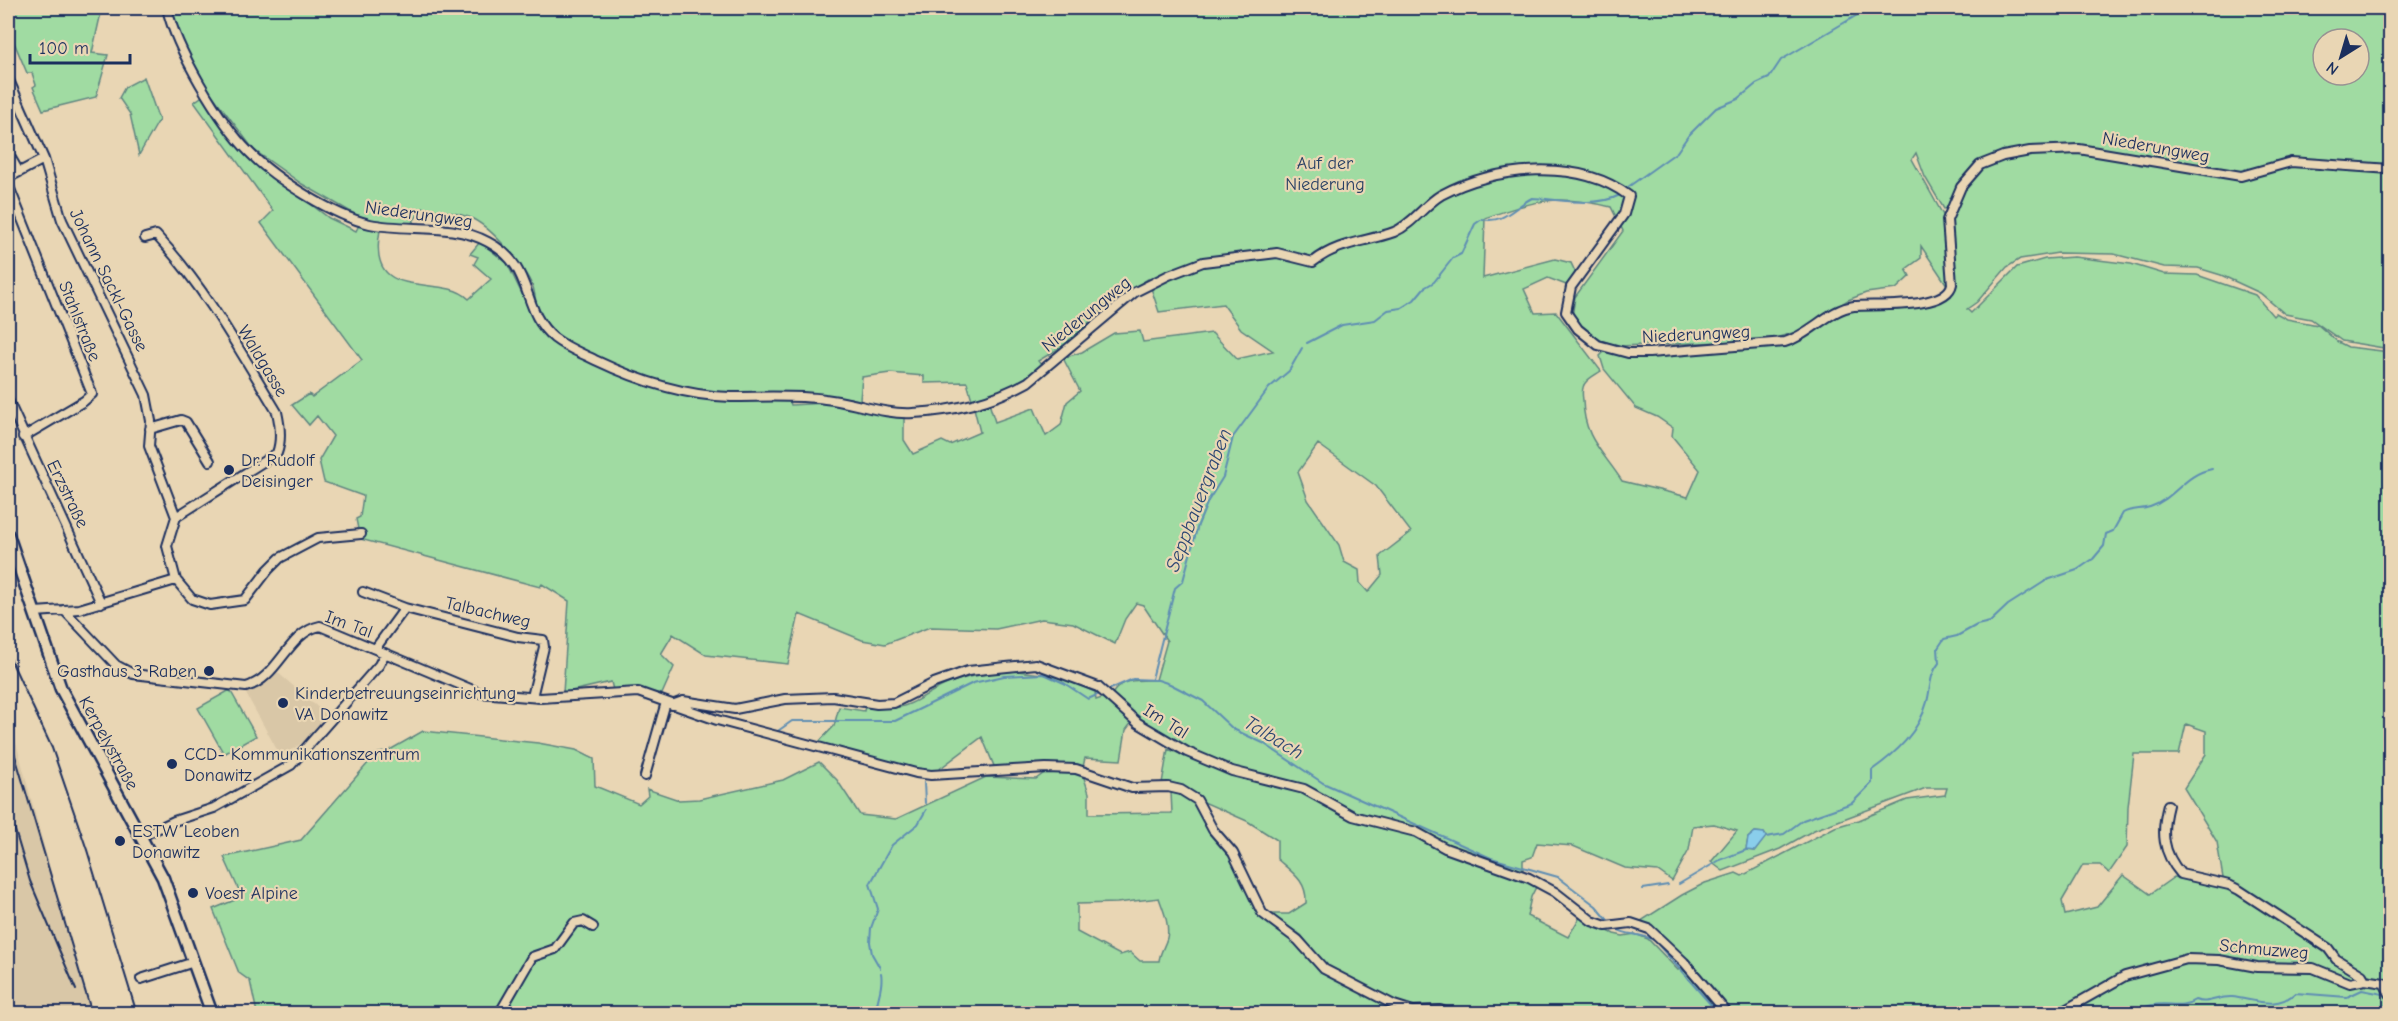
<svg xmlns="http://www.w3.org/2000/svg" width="2398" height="1021" viewBox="0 0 2398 1021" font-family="'Comic Neue',sans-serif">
<rect width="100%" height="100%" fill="#e9d6b4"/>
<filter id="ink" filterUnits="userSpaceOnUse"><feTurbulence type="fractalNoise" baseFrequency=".0167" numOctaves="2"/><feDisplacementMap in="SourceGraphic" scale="12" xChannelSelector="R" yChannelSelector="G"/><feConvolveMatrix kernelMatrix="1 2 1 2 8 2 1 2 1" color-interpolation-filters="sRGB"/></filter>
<g filter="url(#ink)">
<!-- built -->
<path fill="#d9c7a7" d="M276 671 329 717 315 734 281 757 244 690H254L265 683Z
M8 713 72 950 92 1013H8Z"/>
<!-- green -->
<path fill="#a0dba2" stroke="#5e8580" stroke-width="1.5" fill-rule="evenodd" d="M8 8H102L92 53 108 55 96 97 43 110 33 87 36 85 32 73H27L8 28Z
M171 8H2390V349L2342 341 2311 319 2285 314 2260 293 2221 275 2198 268 2164 267 2114 254 2058 253 2020 259 2007 267 1977 302 1967 309 1971 313 2017 267 2045 259 2074 257 2131 264 2164 274 2197 275 2255 295 2273 316 2276 313 2287 319 2318 325 2338 342 2348 347 2390 352V371L2388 372 2390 373V1013H2075C2113 977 2166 958 2219 963 2231 964 2243 968 2255 970 2279 972 2301 968 2324 974L2327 969C2305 961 2281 964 2258 963 2237 963 2217 955 2195 956 2142 959 2095 987 2051 1014L257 1013 250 981 239 973 213 909 242 897 224 857 301 840 376 754 388 751 423 731 538 743 576 750 594 759 595 786 639 804 648 796 647 789 679 800 699 799 783 780 819 762 837 780 860 815 896 819 986 777 1036 779 1047 771 1075 772 1084 778 1089 793V814L1172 813 1171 792 1182 793 1193 800 1207 826 1235 861 1256 910 1263 918 1293 938 1329 976 1359 991 1363 996V987L1328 969 1301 935 1270 914H1289L1306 903C1307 881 1293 873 1277 859V840L1247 821 1199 800C1192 788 1175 781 1162 783L1168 749 1237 777 1288 787 1309 795 1359 822 1408 832 1456 855 1537 885 1531 897 1527 916 1568 937 1580 917 1614 934 1623 936 1635 934 1648 939 1678 970 1689 965 1664 937 1641 921 1682 895 1705 883 1736 873 1742 876 1835 827 1859 820 1907 800 1945 795 1947 788H1926L1814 830 1780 849 1723 871 1711 862 1737 831 1714 824 1693 826 1689 850 1672 881 1658 871 1625 868 1573 846 1537 843 1532 857 1523 860V873L1462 852 1407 827 1357 816 1303 788 1217 762 1153 732 1135 718 1112 694C1122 678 1139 680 1156 680L1167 641 1143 605 1136 603 1125 619 1115 644 1073 623 1042 619 996 629 930 627 885 644 862 640 799 614 788 664 706 655 673 634 661 654 674 667 662 694 637 689 613 690 611 682 563 693 569 601 542 584 540 587 360 539 356 519 360 517 363 496 324 482 319 460 333 436 317 416 309 425 292 405 309 394 312 397 362 360 261 223 273 211 194 102 204 95 240 148 257 163 329 218 356 231 359 225 380 230C366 307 440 271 469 299L491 279 474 264 478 257 470 254 480 242 507 263 536 323 563 347 586 360 589 352C572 346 551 335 541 318 536 310 536 297 533 287 523 265 494 230 473 219 459 212 438 211 423 208L411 224 365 220 302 184 254 150 210 92 183 44ZM2323 39H2359V75H2323ZM2011 151 2020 154C2009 158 1996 160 1985 167 1959 181 1948 217 1951 244 1953 261 1957 280 1951 296 1934 300 1915 308 1897 310 1880 312 1858 306 1841 313 1813 325 1806 340 1771 348L1630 355 1606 350 1600 356 1604 369 1636 408 1657 417 1673 428 1672 436 1700 470 1688 497 1622 481C1602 450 1584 439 1583 400 1582 394 1582 386 1586 382 1589 378 1597 374 1601 371L1556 312 1535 313 1524 289 1548 278 1569 286 1577 276 1571 263 1555 259 1483 278 1485 218C1536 200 1557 194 1611 207L1623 231 1575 297 1572 317 1590 337 1619 346 1749 341 1779 337 1799 331 1848 300 1866 293 1896 289 1910 276 1906 269 1921 258V246L1947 285 1950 276 1944 217 1912 159 1916 153 1925 177 1944 209H1948C1966 175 1974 164 2011 151ZM1148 279 1159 312 1223 304 1241 329 1273 351 1237 359 1212 333 1143 342 1140 331 1114 333 1082 352 1063 358 1080 391 1067 402 1061 425 1046 436 1034 408 995 422 989 403 974 408 980 432 950 445 942 441 913 454 904 440V416L825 403 791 405 789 399 683 396C707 390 728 393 753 392 791 391 822 393 860 400L862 377 890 373 924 376V383L967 382 973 403 1006 391 1042 366 1038 361 1068 343 1108 304ZM1318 444 1376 486 1411 532 1380 556 1382 575 1368 592 1360 583 1359 570 1344 562 1339 545 1308 500 1298 472ZM2186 724 2206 731V754L2184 788 2217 842 2223 878 2319 937 2337 954 2334 959 2236 891 2223 886 2174 877 2150 894 2123 875 2097 907 2065 915 2062 901 2083 865H2100L2109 873 2127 847 2128 807 2134 754H2179ZM1755 832 1764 833 1766 836 1755 851 1746 850 1748 838ZM1159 898C1163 909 1170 925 1167 938 1165 946 1160 952 1159 961H1140L1130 952 1120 955 1077 932V904L1117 903Z
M144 77 159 120 139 155 130 114 119 98 125 87Z
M1017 671 1058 676 1095 692 1096 700 1105 697 1132 722 1126 730 1121 760 1085 758 1083 767 1059 764 992 769 994 766 982 737 934 773 816 745 834 726 839 707 864 711 865 706C914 714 912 698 952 682 973 674 996 673 1017 671Z
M230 690 256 736 224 754 198 708Z"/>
<!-- water -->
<path fill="#8aceeb" stroke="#5e8eb3" stroke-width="1.5" d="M1755 832 1764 833 1766 837 1755 851 1746 850 1748 838Z"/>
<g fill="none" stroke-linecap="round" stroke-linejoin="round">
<!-- stream -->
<path stroke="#5e8eb3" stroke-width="2" d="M1628 187 1677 152 1688 136 1716 108 1738 99 1756 84 1769 78 1781 60 1859 14H1869L1874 10 1885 8
M1307 343 1342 325 1375 320 1388 310 1401 308 1414 300 1424 288 1434 282 1453 258 1461 254 1475 224 1482 219C1504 224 1514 207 1532 198 1558 199 1595 208 1620 195
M1152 679 1175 588 1183 581 1198 525 1208 501 1223 477 1233 437 1269 388 1289 371 1302 348
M775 733 792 721H895L973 683 1004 676 1044 674 1064 683 1088 699 1133 679 1158 680 1170 684 1203 701 1233 729 1263 743 1323 783 1491 858 1558 877 1596 906 1611 924
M924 782 925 803
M1766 837 1784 834 1803 820 1852 803 1872 783V770C1896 753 1919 732 1927 702 1931 687 1929 675 1939 663L1938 648 1944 639 1957 636 1977 625 1990 622 2008 605 2047 580 2077 570 2093 559 2104 546 2106 534 2113 531 2123 513C2132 508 2141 510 2150 507 2176 498 2184 474 2212 469
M1679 884 1720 860 1746 850
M1643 889 1668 885
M1615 928C1627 937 1642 932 1655 941L1719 1014
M880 968 872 954 870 942 871 928 878 909 870 884 892 845 918 824 926 810
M876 1014C876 999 884 987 881 973
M2134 1014C2158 995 2177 1012 2195 1000 2207 1005 2219 996 2232 997 2253 999 2276 1011 2295 993L2347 997 2362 990 2388 995"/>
<!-- street casing -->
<g stroke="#1b2f5e" stroke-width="12">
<path id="street" d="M167 8C176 49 219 122 249 152 275 179 334 216 370 224 410 232 451 222 488 242 536 267 519 309 554 338 567 348 581 353 595 360 637 380 684 396 731 397 763 397 794 395 825 399 854 402 884 415 913 413 954 411 992 402 1028 382L1135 292 1169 275 1203 262 1277 253 1313 262C1338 242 1366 242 1394 232 1413 224 1424 205 1441 195 1494 166 1579 158 1629 196L1624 214 1571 287 1566 312 1578 329 1598 345 1628 353H1649L1785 342C1810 335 1829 309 1854 306 1876 304 1947 310 1952 284L1947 220 1961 187 1980 165 2003 156 2030 151 2079 149 2241 176 2291 162 2390 169
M8 78 44 159 62 220 146 395 151 421 149 446 176 517 167 546 176 580 192 599 210 605 245 600 268 570 280 558 318 538 361 534
M8 153 19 172
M8 178 44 159
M8 184 92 394 84 401 23 437
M145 238 156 235C205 287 240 351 277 412 280 425 282 440 277 453L176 517
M8 400 101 603
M150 429 181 420 186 422 210 461
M363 592 405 608
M64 610 116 665 133 674 246 687C279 678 287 633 320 626L480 693 540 698 638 692 717 720 916 773 931 775 1046 768 1076 769 1132 788 1168 787 1181 790 1197 800 1213 830 1233 853 1262 913 1298 940 1324 969 1394 1005 1413 1011 1440 1010 1449 1014
M35 612 79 609 176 580
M375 649 405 608 518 637 543 640 544 647 532 697
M672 705 683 701 735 709 785 699 833 697 877 704 894 703 934 683 968 671 1036 664 1098 687 1138 723 1187 752 1232 771 1304 789 1353 816 1416 832 1445 848 1529 878 1555 892 1592 921 1606 926 1631 923 1649 929 1684 962 1728 1014
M645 776 666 702
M142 836 174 821 214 808 291 765 379 665 385 653
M141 979 194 962
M2365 980 2384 983 2390 994
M499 1014 532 957 555 949 574 923 583 921 593 927
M2058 1014 2125 976 2187 959 2219 960 2257 967 2313 968 2350 983 2365 980 2362 975 2336 959 2328 948 2239 890 2229 885 2181 874C2162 852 2161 832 2168 805"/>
</g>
<!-- secondary casing -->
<g stroke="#1b2f5e" stroke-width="15">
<path id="secondary" d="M8 535 61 689 163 878 212 1014"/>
</g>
<!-- street -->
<use href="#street" stroke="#e9d6b4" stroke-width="8"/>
<!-- secondary -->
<use href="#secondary" stroke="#e9d6b4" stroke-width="10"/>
<!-- rail -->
<path stroke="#1b2f5e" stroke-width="2" d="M8 654 52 748 87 850 137 1014
M8 732 92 1014
M8 807 30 881 76 990"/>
</g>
</g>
<!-- markers -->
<g fill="#1b2f5e" stroke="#e9d6b4" stroke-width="2">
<circle cx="229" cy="470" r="6"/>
<circle cx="209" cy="671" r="6"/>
<circle cx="283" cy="703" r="6"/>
<circle cx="172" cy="764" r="6"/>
<circle cx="120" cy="841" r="6"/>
<circle cx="193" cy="893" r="6"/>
</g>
<g text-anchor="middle" stroke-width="4.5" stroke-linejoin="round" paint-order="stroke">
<!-- street labels -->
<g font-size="18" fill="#1b2f5e" stroke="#e9d6b4">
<text transform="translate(2156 147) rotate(10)" y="6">Niederungweg</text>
<text transform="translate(419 214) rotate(8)" y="6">Niederungweg</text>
<text transform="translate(109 280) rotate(64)" y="6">Johann Sackl-Gasse</text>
<text transform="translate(1086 314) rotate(-39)" y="6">Niederungweg</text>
<text transform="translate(80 321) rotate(68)" y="6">Stahlstraße</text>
<text transform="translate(1696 334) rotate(-3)" y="6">Niederungweg</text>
<text transform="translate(263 361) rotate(59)" y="6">Waldgasse</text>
<text transform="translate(68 494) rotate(64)" y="6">Erzstraße</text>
<text transform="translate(488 612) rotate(13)" y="6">Talbachweg</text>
<text transform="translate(349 624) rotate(20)" y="6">Im Tal</text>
<text transform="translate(1166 721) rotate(32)" y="6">Im Tal</text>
<text transform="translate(109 743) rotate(61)" y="6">Kerpelystraße</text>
<text transform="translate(2264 949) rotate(5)" y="6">Schmuzweg</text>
</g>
<!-- park labels -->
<g font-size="18" fill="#284065" stroke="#e9d6b4">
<text x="1325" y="169">Auf der<tspan x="1325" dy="21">Niederung</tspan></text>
</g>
<!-- poi labels -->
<g font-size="18" fill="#1b2f5e" stroke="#e9d6b4" text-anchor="start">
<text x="241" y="466">Dr. Rudolf<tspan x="241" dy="21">Deisinger</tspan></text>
<text x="197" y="677" text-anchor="end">Gasthaus 3 Raben</text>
<text x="295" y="699">Kinderbetreuungseinrichtung<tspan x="295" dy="21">VA Donawitz</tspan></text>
<text x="184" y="760">CCD- Kommunikationszentrum<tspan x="184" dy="21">Donawitz</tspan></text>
<text x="132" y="837">ESTW Leoben<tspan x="132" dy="21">Donawitz</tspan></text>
<text x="205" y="899">Voest Alpine</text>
</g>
<!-- water labels -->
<g font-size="20" font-style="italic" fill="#2c4773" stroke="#e9d6b4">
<text transform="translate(1198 500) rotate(-69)" y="7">Seppbauergraben</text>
<text transform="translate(1274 737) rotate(31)" y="7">Talbach</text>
</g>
</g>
<!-- margin -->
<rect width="2398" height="1021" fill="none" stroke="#e9d6b4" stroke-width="30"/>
<rect x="15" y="15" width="2368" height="991" fill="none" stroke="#1b2f5e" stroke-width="2" filter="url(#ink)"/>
<!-- north arrow -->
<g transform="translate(2341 57) rotate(217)"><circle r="28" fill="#e9d6b4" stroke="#979392" stroke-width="1.5"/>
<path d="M0-4.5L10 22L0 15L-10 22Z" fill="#1b2f5e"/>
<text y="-9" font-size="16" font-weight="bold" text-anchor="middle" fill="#1b2f5e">N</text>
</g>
<!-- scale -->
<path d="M30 54v9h100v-9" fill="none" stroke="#1b2f5e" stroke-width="3"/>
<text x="39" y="54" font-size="18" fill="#1b2f5e" stroke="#e9d6b4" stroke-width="4.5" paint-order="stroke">100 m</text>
</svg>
